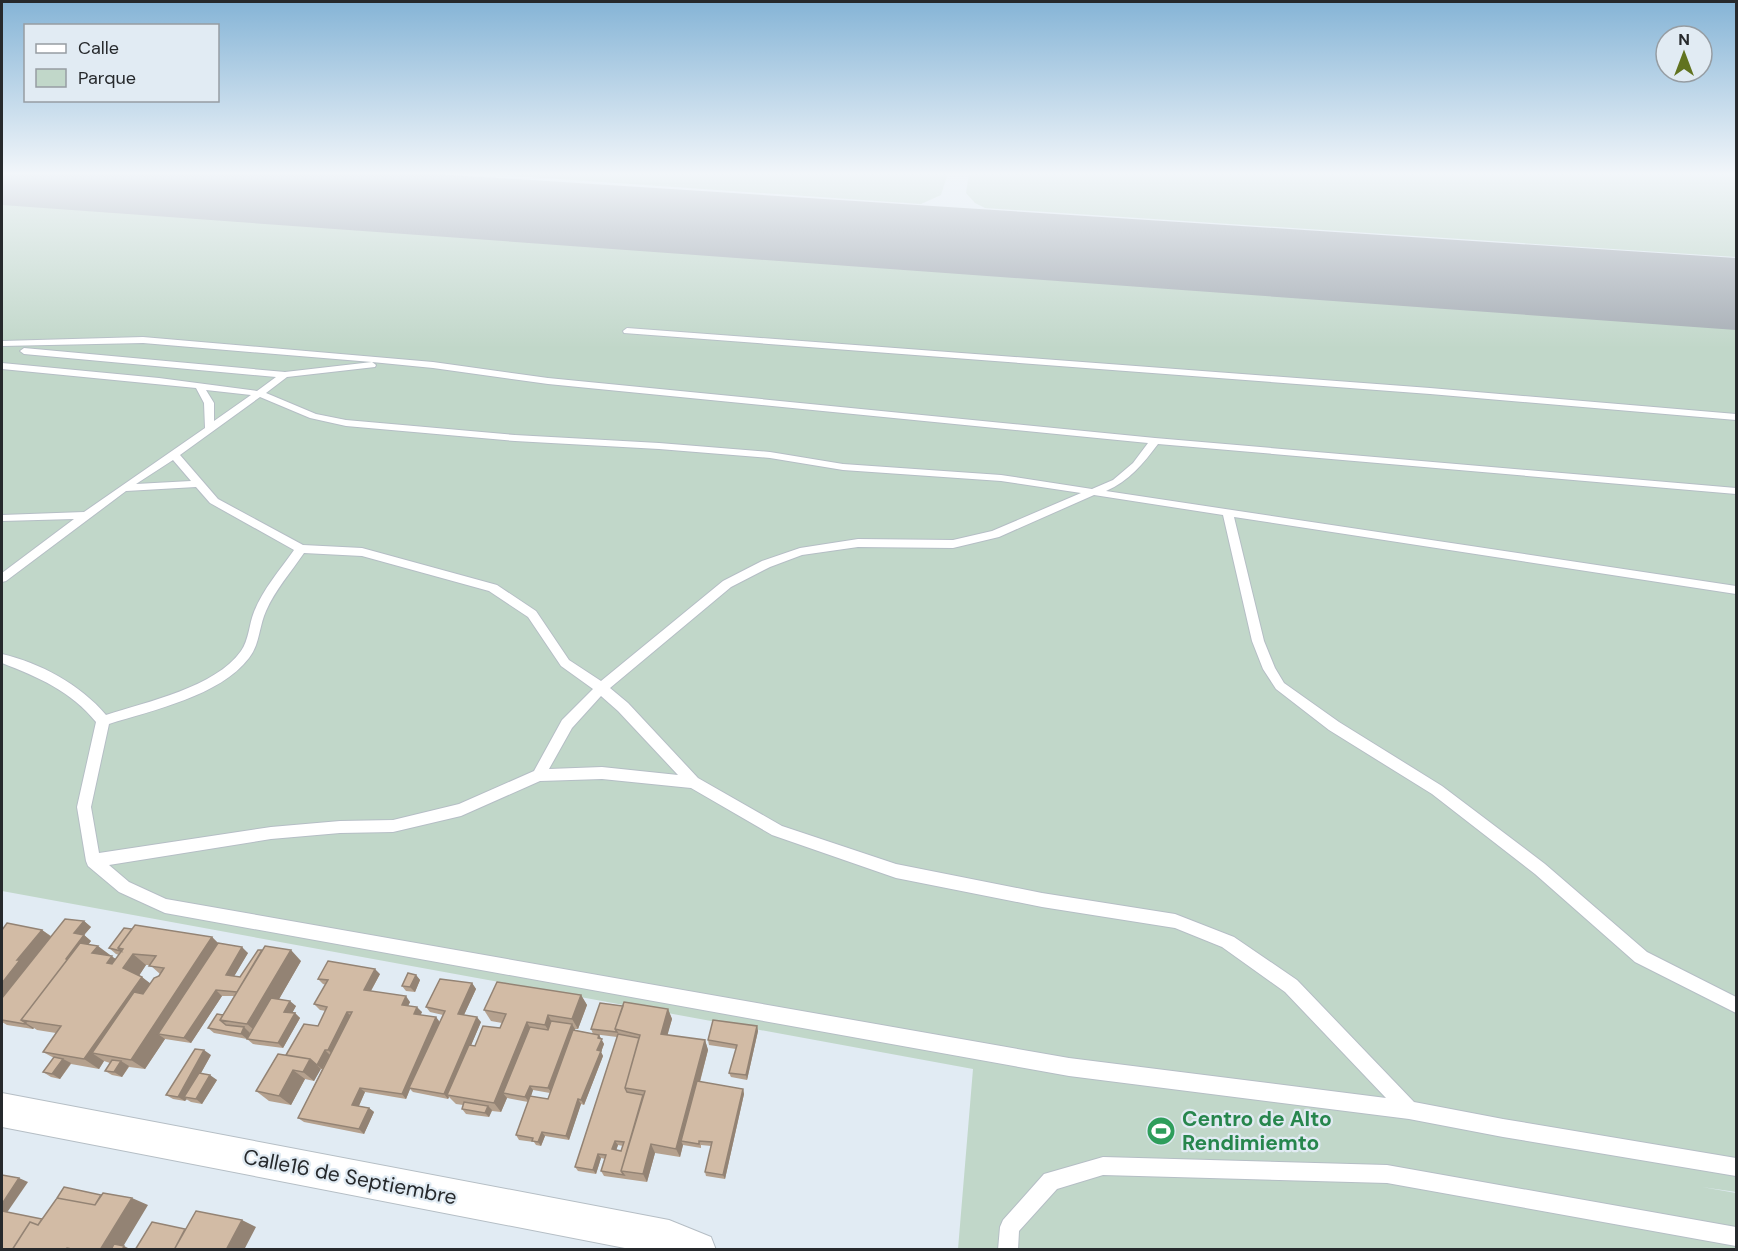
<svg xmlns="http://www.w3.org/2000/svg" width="1738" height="1251" viewBox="0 0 1738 1251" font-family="'DM Sans',sans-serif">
<rect width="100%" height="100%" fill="#e1ebf3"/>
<!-- green -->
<path fill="#c1d7c9" d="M472 173H948L941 195 921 204Z
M969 173H1736V257L985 208 975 203 966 193Z
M2 203 1736 328V1192L1702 1187 1736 1193V1249H958L973 1069 2 891Z"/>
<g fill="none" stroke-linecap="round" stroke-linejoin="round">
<!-- taxiway -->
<path fill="#a5acb3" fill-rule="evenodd" d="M2 173H103L97 181 55 189 2 187Z
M241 173H322L382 184 536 199 551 203 557 212 551 221 536 225 382 208 246 181Z"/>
<!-- runway -->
<path fill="#a5acb3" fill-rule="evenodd" d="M2 173H423L1736 258V330L2 205Z"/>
<!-- lane casing -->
<g stroke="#b5bec5" stroke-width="2">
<path id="lane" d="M627 328 1430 388 1736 414V420L1430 394 624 333 623 331Z
M143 337 433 362 548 378 1155 438 1736 488V494L1158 444C1143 464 1129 481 1106 491L1736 586V594L1234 517 1264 641 1275 668 1284 683 1339 722 1442 786 1545 864 1647 952 1736 997V1013L1635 962 1535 874 1432 794 1329 730 1276 689 1263 669 1252 641 1223 515 1094 495 999 537 953 548 858 547 802 555 770 567 731 587 610 688 628 703 698 778 782 826 896 864 1042 893 1175 914 1234 937 1297 980 1414 1102 1503 1119 1736 1158V1176L1503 1137 1409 1119 1069 1076 165 913 119 892 88 866 86 861 77 807 96 722C71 691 38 677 2 663V654C40 663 80 684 106 715 146 702 216 687 241 651 249 640 249 624 254 612 263 589 280 570 294 550L210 503 196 487 126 491 6 581 2 582V573L74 519 2 521V515L84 512 205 428 204 403 196 388 2 369V363L159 378 257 391 276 377 24 354 20 351 24 348 285 372 372 362 143 343 2 346V341ZM372 362 433 368 548 384 1148 443 1133 463 1113 480 1092 489 1001 475 843 464 770 452 659 443 515 435 346 420 316 414 266 393 287 377 375 367 376 365ZM206 390 251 395 214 421V403ZM260 397 310 418 346 426 515 441 659 449 770 458 843 470 1001 481 1081 493 992 531 953 540 858 539 800 548 762 561 723 581 601 681 569 660 536 611 497 585 362 548 303 545 218 499 180 455ZM173 460 191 481 136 484ZM304 553 362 556 489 591 528 617 561 666 593 689 562 720 534 771 459 804 393 820 340 821 271 827 99 853 91 807 109 724C153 710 220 696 249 658 260 644 259 626 266 611 275 590 291 572 304 553ZM601 696 618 711 678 775 602 767 549 769 572 728ZM602 779 691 788 772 835 896 878 1042 907 1175 928 1222 947 1285 992 1386 1098 1069 1058 166 899 129 882 109 865 271 839 340 833 393 832 461 816 540 781Z
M1103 1157 1387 1165 1736 1227V1246L1387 1183 1103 1175 1057 1189 1019 1231 1018 1250H998L1000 1227 1003 1220 1044 1174Z"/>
</g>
<!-- street casing -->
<g stroke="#b5bec5" stroke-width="2">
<path id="street" d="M2 1093 669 1220 711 1237 716 1250H635L2 1127Z"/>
</g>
<!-- lane -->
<use href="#lane" fill="#fff" fill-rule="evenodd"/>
<!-- street -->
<use href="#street" fill="#fff" fill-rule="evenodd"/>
</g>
<!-- wall -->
<path fill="#b5a18e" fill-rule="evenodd" d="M84 921 91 927 84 935 91 941 88 945 116 959 119 955 116 954 109 948 212 937 218 943 248 953 234 976 240 977 301 961 279 999 296 1006 292 1013H295L300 1018 283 1048 253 1044 247 1039 251 1033 247 1039 214 1033 208 1028 223 1015 234 996H222L191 1043 165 1039 145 1069 129 1067 122 1077 112 1075 105 1071 110 1063 104 1061 99 1069 71 1064 60 1079 51 1077 43 1072 54 1058 43 1052 56 1033 37 1030 34 1028 33 1029 7 1025 2 1022V930H42L51 936ZM146 965H150L160 974 150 984 139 975Z
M380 974 371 991 410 1002 408 1006 422 1012 420 1015 436 1017 440 1022 443 1015 430 1012 426 1007 472 983 476 989 464 1015 481 1022 471 1045 475 1046 500 1028 502 1023 491 1021 484 1010 581 995 587 1005 578 1029H575L574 1030 599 1035 604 1044 601 1052 603 1056 584 1105 581 1104 569 1140 545 1136 541 1146 536 1145 534 1142 519 1140 516 1135 528 1102 507 1098 501 1112 492 1111 489 1117 466 1114 462 1109 463 1105 456 1104 449 1097 448 1099 413 1092 410 1089 406 1099 365 1092 359 1106 369 1108 374 1112 364 1134 304 1122 298 1118 322 1069H320L314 1081 305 1079 291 1105 269 1101 256 1091 286 1055 318 1026 326 1011 320 1010 314 1004 326 985 323 984 318 979ZM533 1090 550 1093 548 1099 531 1096Z
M416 975 420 980 415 992 406 991 402 986Z
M623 1006 668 1009 672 1019 667 1035 705 1040 708 1050 700 1082 743 1089 744 1094 725 1179 706 1176 705 1172 711 1146 701 1145V1148L683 1145 680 1157 655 1153 647 1182 604 1176 601 1171 605 1159 601 1158 596 1174 578 1171 575 1167 617 1037 593 1034 591 1029ZM618 1145 623 1146 621 1151 616 1150Z
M757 1026 758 1031 747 1080 731 1077 729 1073 736 1049 709 1045 708 1040Z
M211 1055 201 1073 217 1080 202 1104 191 1102 186 1099 185 1101 173 1099 166 1095Z"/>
<!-- shaded-wall -->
<path fill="#938374" d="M84 921 91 927 84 935 91 941 75 961 66 959 74 933Z
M42 930 57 941 2 1013V983L17 960Z
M212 937 223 948 158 1034 165 1039 145 1069 131 1060Z
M98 946 125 966 133 954 146 965 137 979 121 974 92 953Z
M242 947 248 953 232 980 226 975Z
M291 950 301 961 259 1034 247 1024Z
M375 969 380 974 368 996 364 990Z
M416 975 420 980 415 992 410 987Z
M142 977 155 987 92 1053 104 1061 99 1069 84 1059Z
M472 983 476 989 462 1019 458 1014Z
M216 990 222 996 191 1043 184 1038Z
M581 995 587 1005 578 1029 572 1019Z
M406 996 410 1002 406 1010 402 1005Z
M290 1001 296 1006 290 1017 284 1012Z
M417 1007 422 1012 419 1019 414 1014Z
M668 1009 672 1019 665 1044 661 1034Z
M347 1012 352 1017 333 1055 328 1050Z
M295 1013 300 1018 283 1048 278 1043Z
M548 1015 554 1026 551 1035 545 1025Z
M436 1017 440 1023 409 1088 410 1089 406 1099 402 1094Z
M477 1017 481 1022 450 1095H447L449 1097 448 1099 444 1094Z
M527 1022 533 1033 503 1093 507 1098 501 1112 494 1103Z
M26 1023 34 1028 33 1029 25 1024Z
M572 1024 575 1029 552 1093 548 1088Z
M757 1026 758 1031 747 1080 746 1075Z
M244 1027 250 1033 247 1039 241 1034Z
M599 1035 604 1044 601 1052 603 1056 584 1105 581 1100Z
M705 1040 708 1050 684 1142 681 1141 683 1145 680 1157 676 1149Z
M204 1050 211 1055 187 1098 184 1097 187 1099 185 1101 178 1097Z
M325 1050 330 1055 322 1069 317 1065Z
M63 1059 71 1063 60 1079 52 1074Z
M310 1059 321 1069 314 1081 303 1072Z
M121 1061 129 1066 122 1077 114 1072Z
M293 1070 305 1079 291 1105 279 1096Z
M210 1075 217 1080 202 1104 196 1099Z
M530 1086 533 1090 529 1102 525 1097Z
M360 1088 365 1092 357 1110 352 1105Z
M743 1089 744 1094 725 1179 723 1175Z
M578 1099 581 1104 569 1140 566 1136Z
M488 1106 492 1110 489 1117 485 1113Z
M369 1108 374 1112 364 1134 359 1129Z
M542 1132 545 1136 541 1146 538 1142Z
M615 1141 618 1145 615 1154 612 1149Z
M651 1144 655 1153 647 1182 643 1174Z
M598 1154 601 1158 596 1174 593 1170Z
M19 1178 28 1182 6 1214 2 1212V1204Z
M132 1198 148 1205 121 1250H100Z
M242 1220 256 1227 244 1250H226Z
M124 1246 132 1250H122Z"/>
<!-- building -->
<path fill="#d2bba5" stroke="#938374" stroke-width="1.5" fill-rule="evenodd" d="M65 919 84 921 74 933 84 935 66 959 67 960 21 1020 26 1023 25 1024 2 1020V998Z
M7 923 42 930 17 960H20L2 983V930Z
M135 925 212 937 131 1060 92 1053 134 992 143 994 154 978 159 976 164 968 149 966 156 956 133 954 123 968 142 977 84 1059 43 1052 61 1026 21 1020 80 943 98 946 92 953 112 956 107 963 112 964 123 949 118 948Z
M124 928 132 929 118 948 121 951 109 948Z
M218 943 242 947 226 975 240 977 258 950H262L237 992 216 990 184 1038 158 1034Z
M265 946 291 950 247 1024 220 1020Z
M328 961 375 969 364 990 406 996 402 1005 417 1007 414 1014 436 1017 402 1094 360 1088 352 1105 369 1108 359 1129 298 1118 352 1012H347L328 1050H325L317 1065 310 1059 286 1055 304 1024 318 1026 327 1007 314 1004 328 980 318 979Z
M408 973 416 975 410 987 402 986Z
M440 979 472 983 458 1014 477 1017 444 1094 409 1088 445 1011 426 1007Z
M497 982 581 995 572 1019 548 1015 545 1025 527 1022 494 1103 447 1095 469 1045 475 1046 483 1026 500 1028 506 1014 484 1010Z
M271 998 290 1001 284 1012 295 1013 278 1043 247 1039Z
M624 1002 668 1009 661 1034 705 1040 676 1149 651 1144 643 1174 621 1171 645 1091 625 1088 640 1035 615 1029Z
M600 1003 623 1006 615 1029 617 1032 591 1029Z
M217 1014 223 1015 220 1020 226 1025 244 1027 241 1034 208 1028Z
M713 1020 757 1026 746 1075 729 1073 737 1045 708 1040Z
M551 1021 572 1024 548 1088 530 1086 525 1097 503 1093 530 1027 548 1030Z
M573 1030 599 1035 598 1038 602 1039 597 1050 601 1051 581 1100 578 1099 566 1136 542 1132 538 1142 532 1141 533 1138 516 1135 530 1096 548 1099Z
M618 1034 639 1038 625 1088 627 1092 643 1095 621 1171 624 1175 601 1171 606 1155 598 1154 593 1170 575 1167ZM615 1141 624 1142 621 1151 612 1149Z
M195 1049 204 1050 178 1097 166 1095Z
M278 1054 310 1059 303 1072 293 1070 279 1096 256 1091Z
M54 1057 63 1059 52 1074 43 1072Z
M112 1060 121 1061 114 1072 105 1071Z
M199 1073 210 1075 196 1099 184 1097Z
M697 1081 743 1089 723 1175 705 1172 712 1142 699 1141V1144L681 1141Z
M464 1102 488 1106 485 1113 462 1109Z
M2 1175 19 1178 2 1204Z
M64 1187 101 1195 95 1205 57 1198Z
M103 1193 132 1198 100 1250H77L67 1248 66 1250H12L30 1222 38 1225 57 1198 95 1205Z
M2 1211 42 1219 38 1225 30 1222 12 1250H2Z
M196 1211 242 1220 226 1250H174Z
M152 1222 185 1229 174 1250H135Z
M114 1244 124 1246 122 1250H111Z"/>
<!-- sky -->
<linearGradient id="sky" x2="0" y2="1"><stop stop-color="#85b4d6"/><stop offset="0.5" stop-color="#f2f6fa"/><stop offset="1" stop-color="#f2f6fa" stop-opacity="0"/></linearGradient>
<rect width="1738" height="348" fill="url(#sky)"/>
<!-- icons -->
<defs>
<g id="stadium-disc" transform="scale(1.5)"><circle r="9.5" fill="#2e9e5b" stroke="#e1ebf3"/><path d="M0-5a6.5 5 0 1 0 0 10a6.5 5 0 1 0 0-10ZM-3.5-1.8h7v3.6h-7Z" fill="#fff"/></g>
</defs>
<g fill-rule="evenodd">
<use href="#stadium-disc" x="1161" y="1131"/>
</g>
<g text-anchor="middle" stroke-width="4.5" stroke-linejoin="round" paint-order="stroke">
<!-- near-leisure labels -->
<g font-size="21" font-weight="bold" fill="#27864d" stroke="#e1ebf3" text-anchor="start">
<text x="1182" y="1126">Centro de Alto<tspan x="1182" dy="24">Rendimiemto</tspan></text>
</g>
<!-- near-street labels -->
<g font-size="21" fill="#26292c" stroke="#e1ebf3">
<text transform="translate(350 1177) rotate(11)" y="7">Calle16 de Septiembre</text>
</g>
</g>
<!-- border -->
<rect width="1738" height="1251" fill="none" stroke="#26292c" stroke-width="6"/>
<!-- legend -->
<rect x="24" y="24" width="195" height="78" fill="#e1ebf3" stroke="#969da3" stroke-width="1.5"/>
<rect x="36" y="44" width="30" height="9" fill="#ffffff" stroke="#969da3" stroke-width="1.5"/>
<text x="78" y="54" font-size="18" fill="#26292c">Calle</text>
<rect x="36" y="69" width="30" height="18" fill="#c1d7c9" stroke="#969da3" stroke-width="1.5"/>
<text x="78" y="84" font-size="18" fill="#26292c">Parque</text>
<!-- north arrow -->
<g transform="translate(1684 54)"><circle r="28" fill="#e1ebf3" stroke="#969da3" stroke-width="1.5"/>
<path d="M0-4.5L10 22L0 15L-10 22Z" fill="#617320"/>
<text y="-9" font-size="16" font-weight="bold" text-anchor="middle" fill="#26292c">N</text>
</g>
</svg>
